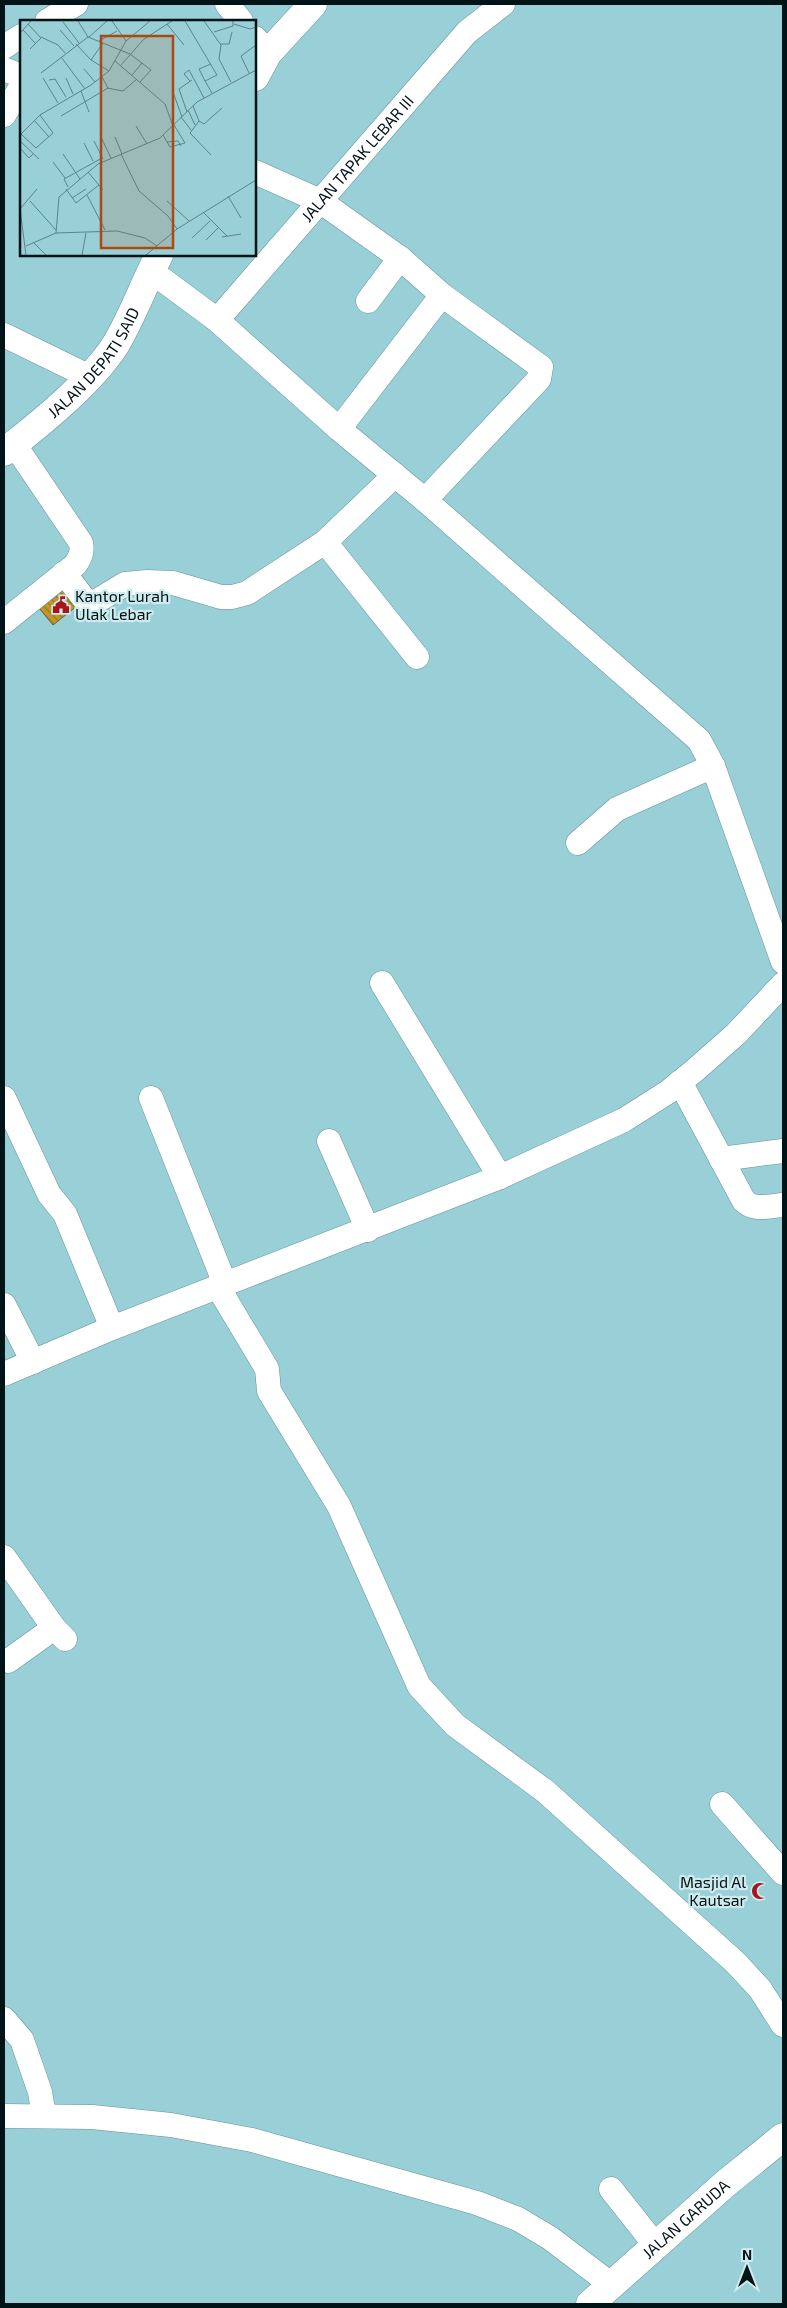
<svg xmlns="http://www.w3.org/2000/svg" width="787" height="2308" viewBox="0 0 787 2308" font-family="'Exo 2',sans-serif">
<defs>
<pattern id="building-back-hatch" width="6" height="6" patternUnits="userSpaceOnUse" patternTransform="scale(1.25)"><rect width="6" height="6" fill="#c1972a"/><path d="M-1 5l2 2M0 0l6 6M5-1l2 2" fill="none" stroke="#9a7a23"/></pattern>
</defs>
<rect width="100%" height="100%" fill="#99cfd6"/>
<!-- building -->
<path fill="url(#building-back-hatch)" stroke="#6f5f3a" d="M68 584 82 602 53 625 39 608Z"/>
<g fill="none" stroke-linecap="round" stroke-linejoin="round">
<!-- minor casing -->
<g stroke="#61959c" stroke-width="25">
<g id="minor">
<path d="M227 4 241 21"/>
<path d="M47 21 76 4"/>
<path d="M255 38 268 53"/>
<path d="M4 47 21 36"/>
<path d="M4 69 21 76"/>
<path d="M4 115 21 87"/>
<path d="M255 172 320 201 400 258 442 295 541 367 539 379 425 500"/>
<path d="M151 271 217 320 339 429 425 500 699 740 713 766 783 962"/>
<path d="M368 301 400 258"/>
<path id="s1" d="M217 320 467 32 503 4"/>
<path d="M4 335 90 377"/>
<path d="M339 429 442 295"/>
<path d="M325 542 417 657"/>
<path d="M64 573 85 600 92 604 125 584 147 582 173 583 221 597H232L247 593 325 542 395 475"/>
<path d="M4 622 75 565C80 558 83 552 81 543L14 444"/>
<path d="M578 843 617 809 713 766"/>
<path d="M382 983 500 1177"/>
<path d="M680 1082 744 1201C754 1211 770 1206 783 1205"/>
<path d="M4 1098 49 1194 65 1214 112 1328"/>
<path d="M151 1098 225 1284"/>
<path d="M329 1141 368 1230"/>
<path d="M721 1159 783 1151"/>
<path d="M218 1287 267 1369 269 1391 339 1506 419 1686 455 1725 545 1791 736 1963 760 1989 783 2025"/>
<path d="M4 1305 33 1362"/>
<path d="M4 1374 112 1328 500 1177 624 1120 668 1092 694 1071 736 1034 783 984"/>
<path d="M4 1557 54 1628 65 1639"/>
<path d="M8 1661 54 1628"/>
<path d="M722 1804 783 1873"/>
<path d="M4 2019 22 2040 40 2092 44 2116"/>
<path d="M4 2116 92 2117 171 2125 252 2140 477 2203 518 2219 550 2238 612 2285"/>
<path d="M611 2189 656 2246"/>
</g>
</g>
<!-- major casing -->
<g stroke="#61959c" stroke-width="29">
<g id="major">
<path d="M255 77 268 53 313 4"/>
<path id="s2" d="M4 452C40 424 92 382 116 344 133 315 144 284 159 255"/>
</g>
</g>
<!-- highway casing -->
<g stroke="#61959c" stroke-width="29">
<g id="highway">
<path id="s3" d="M590 2304 725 2184 783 2137"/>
</g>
</g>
<!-- minor -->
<use href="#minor" stroke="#fff" stroke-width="24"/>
<!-- major -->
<use href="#major" stroke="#fff" stroke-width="28"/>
<!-- highway -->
<use href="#highway" stroke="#fff" stroke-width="28"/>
</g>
<!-- icons -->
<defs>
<g id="civic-bare" transform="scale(1.35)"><path d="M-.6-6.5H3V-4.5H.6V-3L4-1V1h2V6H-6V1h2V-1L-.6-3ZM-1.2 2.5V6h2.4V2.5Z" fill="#a9151d" stroke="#d0ebee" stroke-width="2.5" paint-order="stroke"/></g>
<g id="mosque-bare" transform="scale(1.35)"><path d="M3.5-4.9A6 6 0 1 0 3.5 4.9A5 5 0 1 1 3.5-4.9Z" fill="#a9151d" stroke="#d0ebee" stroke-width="2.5" paint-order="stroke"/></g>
</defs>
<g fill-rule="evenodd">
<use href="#civic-bare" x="61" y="605"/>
<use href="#mosque-bare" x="760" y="1891"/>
</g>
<g text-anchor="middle" stroke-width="4.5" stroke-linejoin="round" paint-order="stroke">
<!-- street labels -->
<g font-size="16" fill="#001316" stroke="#d0ebee">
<text dy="6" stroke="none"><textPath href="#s1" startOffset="214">JALAN TAPAK LEBAR III</textPath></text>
<text dy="6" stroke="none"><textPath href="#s2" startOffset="128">JALAN DEPATI SAID</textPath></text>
<text dy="6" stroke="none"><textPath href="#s3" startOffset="128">JALAN GARUDA</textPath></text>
</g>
<!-- poi labels -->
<g font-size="16" fill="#001316" stroke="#d0ebee" text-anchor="start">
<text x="75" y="602">Kantor Lurah<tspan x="75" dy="18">Ulak Lebar</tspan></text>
<text x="746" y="1888" text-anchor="end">Masjid Al<tspan x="746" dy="18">Kautsar</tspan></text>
</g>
</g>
<!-- overview -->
<g transform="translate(20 20)">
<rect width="236" height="236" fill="#99cfd6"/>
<path fill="none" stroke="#5c8489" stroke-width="1" d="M58 1 68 17 110 34 131 50 120 62M92 1 106 21M165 1 197 55 185 61 192 73M184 1 201 25 199 39 211 62M43 2 59 23M8 4 21 18 10 29M147 4 164 25M214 4 230 9 236 7M3 10 15 23M40 10 54 26M194 12 213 6V1M0 13 11 1M21 17 38 25 45 33M69 17 87 1M79 21 97 11M56 24 71 40 89 51M200 24H209L212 12M41 37 65 69M71 40 83 23M95 41 145 84 153 106M101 45 124 19 152 1M64 49 75 62M21 53 68 17M229 53 221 36 236 25M112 55 122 43M23 58 38 83M46 58 53 74M29 60 35 59 46 77M170 61 164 54 169 50 184 78M185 61 179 49 191 44M87 68 103 71 117 59M61 71 69 92M153 72 162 97M173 86 179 101 184 104 202 88M168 90 175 105M167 92 159 69 172 60M41 96 88 68 82 57M161 97 171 110M14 100 29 117M179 101 170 113 191 135M116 106 127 124M1 114 16 128 33 113 20 95M0 115 20 95 71 65 89 51 106 21 130 1M80 115 91 138M143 115 150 127 165 123 154 105M95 117 102 134M0 121 19 139M74 121 83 139M147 122 158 121 161 126M64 123 73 141M0 128 9 138 13 134M43 134 60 159M101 134 119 171 148 196 157 209M33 142 45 158M68 152 83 170M48 167 44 159 82 138M46 169 56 183 79 165M67 175 85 210M208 176 221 198M52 178 66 169M10 181 36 210M147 181 169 201M0 189 17 169M0 189 6 235M183 192 207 216M36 213 97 211 125 218 137 226M202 217 221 214M172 218 190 201M186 220 199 207M14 223 26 235M6 226 36 213 39 177 78 144 140 118 177 82 236 50M62 235 66 213M126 235 157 209 236 160"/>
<path fill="#ae480e" fill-opacity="0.15" stroke="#ae480e" stroke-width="2.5" d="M81 16H153V228H81Z"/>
<rect width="236" height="236" fill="none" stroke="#001316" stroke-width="2.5"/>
</g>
<!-- border -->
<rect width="787" height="2308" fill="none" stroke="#001316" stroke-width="10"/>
<!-- north arrow -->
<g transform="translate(747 2268)" stroke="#d0ebee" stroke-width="4" paint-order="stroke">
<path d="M0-4L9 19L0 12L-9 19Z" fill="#001316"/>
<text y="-8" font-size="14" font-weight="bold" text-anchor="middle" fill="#001316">N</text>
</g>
</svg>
